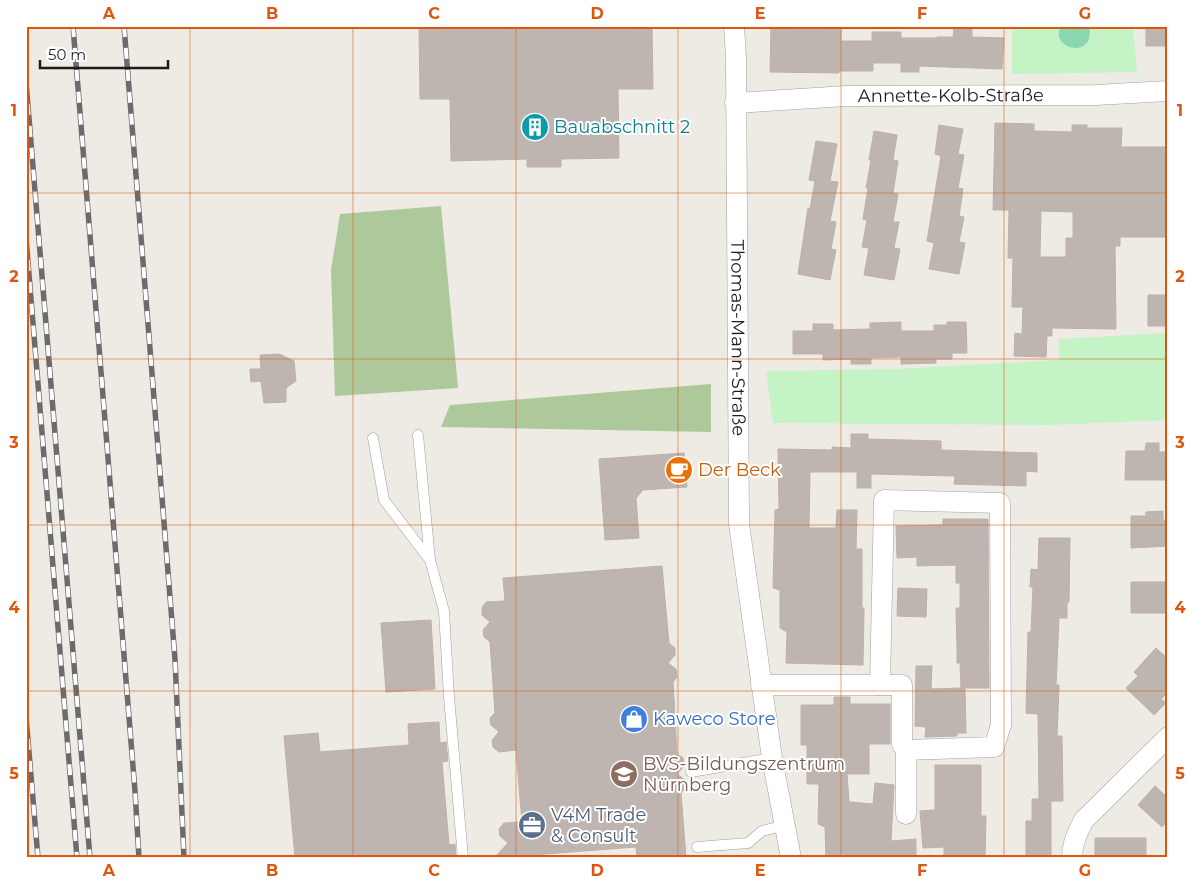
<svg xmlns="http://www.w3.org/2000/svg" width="1194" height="884" viewBox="0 0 1194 884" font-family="Montserrat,sans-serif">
<rect width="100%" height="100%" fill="#eeeae4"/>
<!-- forest -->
<path fill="#adc99c" d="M441 206 458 388 335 396 331 270 340 214Z
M711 384V432L441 427 450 405Z"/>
<!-- park -->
<path fill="#c4f4c5" d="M1012 26H1133L1137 72 1012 74Z
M1168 333V420L1049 425 773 423 766 371 897 369 1059 360V339Z"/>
<!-- pitch -->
<path fill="#89d6b2" d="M1061 26H1089C1096 61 1048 49 1061 26Z"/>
<!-- building -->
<path fill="#beb5b1" stroke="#beb0a8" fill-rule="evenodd" d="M419 26H652L653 89H618L619 158 561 159V167H527V159L451 161 450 99H420Z
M771 26H841V41H872V32H901V38H937V37H953L954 28 972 29V37L1004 38 1002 69 919 66V72H901V63H873V71H839V73L770 72Z
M1146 26H1168V46H1146Z
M995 123 1034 124V131L1072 132V125H1087V128H1122L1121 147H1168V237H1120V246H1115L1116 329 1052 328V336H1047L1046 357 1014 356 1015 333 1022 334 1023 307H1012L1013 258H1008L1009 210H993ZM1041 211 1073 212V238H1066V257H1040Z
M939 125 963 129 958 154 964 155 958 188 963 189 959 216 964 217 959 242 965 243 959 274 929 269 934 243 927 241 941 156 935 154Z
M874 131 897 135 893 160 898 161 893 193 898 194 893 222H899L894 248 900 249 894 280 864 275 869 248 862 247 867 220 863 219 868 188H866L871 160H869Z
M816 141 837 144 830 181 838 182 830 221 836 222 831 249 836 250 830 280 798 274 808 208 810 209 815 181 809 180Z
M1148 295H1168V326H1148Z
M901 322V331H934V325H947V322H966L967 353H952V359H936V363L901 364V357L871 358V364H851V359L823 360V354H793V331H813V324H833V330L870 329V323Z
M279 354 294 361 296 381 286 388V402L264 403 261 381 251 382 250 369H261L260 355Z
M851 434H868V439L941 441V450L1037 453V472L1026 471V486L954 484 955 476 871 474V488H857V472H810L809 528H836L837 510H857L856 549H862V608H864L863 665 786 663 787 632 780 628V590L773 588 775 510 779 509 778 449 832 450V447L851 448Z
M1146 443H1159V452H1168V480H1125L1126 451H1145Z
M684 453 687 487 643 490 636 498 639 538 605 540 599 459Z
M1163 511V520H1168V546L1131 548V516H1146V512Z
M943 519H988L989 688H965L966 733H957V736L925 737 926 727 915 726 916 666H932L931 689 961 688 960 663H957V648L956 608H960V583H956V565L917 566V557L897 558 896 526 943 525Z
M1039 538H1070L1069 602H1067V618H1059L1056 685H1059L1057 736H1062L1063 801H1051V858H1026V821H1032V799H1039L1038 714 1026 713 1028 632H1031L1033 587H1030L1031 569 1038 570Z
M662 566 669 643 675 648V655L668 663 676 669 677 677 673 682 677 754 683 758 684 766 677 774 685 780 686 788 681 793 686 858H637L636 847 519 856 518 858H494L508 843 500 836 499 829 504 823 522 822 516 750 499 752 493 747 492 740 499 732 491 725 490 718 495 713 490 642 484 637 483 630 490 622 482 615V608L486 602 505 601 503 578Z
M1131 582H1168V613H1131Z
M898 588 927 589 926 617 897 616Z
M431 620 435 689 386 692 381 623Z
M1156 648 1168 659V692L1161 699 1166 703 1154 715 1126 688 1138 676 1134 672Z
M834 697H850V704H890V744H869V774H847L849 802 873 804 875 783 894 785 891 841 916 839V858H826L825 827 818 824 819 784H807V745H801V705H834Z
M439 722 440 743 446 742 448 761 442 762 449 845 455 844 456 858H295L284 736 318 733 320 752 409 745 408 724Z
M935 765H981V816H986L985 858H944V847L923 848 920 811 935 810Z
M1155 786 1168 798V820L1162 827 1138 805Z
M1095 838H1146V858H1095Z"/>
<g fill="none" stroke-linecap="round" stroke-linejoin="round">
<!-- lane casing -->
<g stroke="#a1a1a1" stroke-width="11">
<path id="lane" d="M418 435 430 560 444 611 449 697 463 858
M373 438 384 500 430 560
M691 772 772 758
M697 847 748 843 762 831 786 825"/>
</g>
<!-- street casing -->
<g stroke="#a1a1a1" stroke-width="21">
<g id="street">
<path id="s1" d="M734 26 736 57 739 524 772 758 791 858"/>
<path id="s2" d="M735 103 847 96 1096 95 1168 91"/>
<path d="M761 685H902V744L906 750V814"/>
<path d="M880 685 884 500 1000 503 1001 725 994 747 906 750"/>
<path d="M1072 858C1072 844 1077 833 1084 820L1168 737"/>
</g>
</g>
<!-- lane -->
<use href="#lane" stroke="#fff" stroke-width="10"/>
<!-- street -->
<use href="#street" stroke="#fff" stroke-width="20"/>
<!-- rail casing -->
<g stroke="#6b6b6b" stroke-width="5.5">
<path id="rail" d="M73 26 135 791 139 858
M124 26 175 659 184 858
M26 82 90 858
M26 238 77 858
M26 717 38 858"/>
</g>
<!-- rail -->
<use href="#rail" stroke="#fff" stroke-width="4" stroke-dasharray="11" stroke-linecap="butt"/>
</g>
<!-- grid -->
<path fill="none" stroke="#de560d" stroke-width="1" stroke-opacity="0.55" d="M190 26V858M353 26V858M516 26V858M678 26V858M841 26V858M1004 26V858M26 193H1168M26 359H1168M26 525H1168M26 691H1168"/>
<!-- icons -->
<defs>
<g id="building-disc" transform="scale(1.4375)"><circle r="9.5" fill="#0f9aa8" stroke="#fff"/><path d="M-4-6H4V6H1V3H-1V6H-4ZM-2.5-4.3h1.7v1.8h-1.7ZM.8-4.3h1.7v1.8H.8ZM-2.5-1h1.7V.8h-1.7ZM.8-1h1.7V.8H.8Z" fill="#fff"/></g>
<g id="cafe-disc" transform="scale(1.4375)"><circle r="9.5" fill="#e8710a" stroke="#fff"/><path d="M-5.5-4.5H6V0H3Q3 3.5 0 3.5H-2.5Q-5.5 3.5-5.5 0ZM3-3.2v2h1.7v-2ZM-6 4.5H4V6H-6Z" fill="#fff"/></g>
<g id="shop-disc" transform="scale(1.4375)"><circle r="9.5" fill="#3f7fe0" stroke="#fff"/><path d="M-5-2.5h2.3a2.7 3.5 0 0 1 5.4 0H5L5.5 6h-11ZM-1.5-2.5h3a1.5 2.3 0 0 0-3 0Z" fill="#fff"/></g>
<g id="school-disc" transform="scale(1.4375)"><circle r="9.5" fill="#8d6e63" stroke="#fff"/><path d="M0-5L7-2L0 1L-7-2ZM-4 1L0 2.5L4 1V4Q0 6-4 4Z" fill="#fff"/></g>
<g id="office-disc" transform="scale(1.4375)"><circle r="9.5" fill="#5c6f8a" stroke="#fff"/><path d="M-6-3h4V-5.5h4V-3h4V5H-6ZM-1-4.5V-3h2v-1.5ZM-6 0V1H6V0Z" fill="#fff"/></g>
</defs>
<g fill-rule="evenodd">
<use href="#building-disc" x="535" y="127"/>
<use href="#cafe-disc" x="679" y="470"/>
<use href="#shop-disc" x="634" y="719"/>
<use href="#school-disc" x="624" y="774"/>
<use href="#office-disc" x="532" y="825"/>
</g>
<g text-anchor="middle" stroke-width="4" stroke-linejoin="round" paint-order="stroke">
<!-- street labels -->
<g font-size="18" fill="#1d1d1d" stroke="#fff">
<text dy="6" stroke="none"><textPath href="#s2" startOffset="216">Annette-Kolb-Straße</textPath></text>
<text dy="6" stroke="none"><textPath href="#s1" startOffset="312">Thomas-Mann-Straße</textPath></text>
</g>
<!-- culture labels -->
<g font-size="18" fill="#0d838f" stroke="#fff" text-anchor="start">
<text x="554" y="133">Bauabschnitt 2</text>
</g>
<!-- food labels -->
<g font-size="18" fill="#c56008" stroke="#fff" text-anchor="start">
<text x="698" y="476">Der Beck</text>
</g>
<!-- shop labels -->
<g font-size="18" fill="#366cbe" stroke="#fff" text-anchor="start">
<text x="653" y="725">Kaweco Store</text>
</g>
<!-- education labels -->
<g font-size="18" fill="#785e54" stroke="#fff" text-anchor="start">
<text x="643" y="770">BVS-Bildungszentrum<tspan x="643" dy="21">Nürnberg</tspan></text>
</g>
<!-- service labels -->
<g font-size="18" fill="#4e5e75" stroke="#fff" text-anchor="start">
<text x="551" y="821">V4M Trade<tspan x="551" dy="21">&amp; Consult</tspan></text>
</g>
</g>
<!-- border -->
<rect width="1194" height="884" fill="none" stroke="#ffffff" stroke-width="55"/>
<!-- scale -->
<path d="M40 60v8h128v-8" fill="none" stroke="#1d1d1d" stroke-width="2.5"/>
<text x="48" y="60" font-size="15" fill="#1d1d1d" stroke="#ffffff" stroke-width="4" paint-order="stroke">50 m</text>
<rect x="28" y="28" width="1138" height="828" fill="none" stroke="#de560d" stroke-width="2"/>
<g font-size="16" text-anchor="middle" font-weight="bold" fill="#de560d">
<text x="109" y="19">A</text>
<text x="272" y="19">B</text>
<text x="434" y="19">C</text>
<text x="597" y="19">D</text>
<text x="760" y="19">E</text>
<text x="922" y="19">F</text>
<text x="1085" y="19">G</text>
<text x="14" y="116">1</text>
<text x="1180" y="116">1</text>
<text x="14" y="282">2</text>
<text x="1180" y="282">2</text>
<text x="14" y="448">3</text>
<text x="1180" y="448">3</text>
<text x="14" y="613">4</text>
<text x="1180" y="613">4</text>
<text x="14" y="779">5</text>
<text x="1180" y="779">5</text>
<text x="109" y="876">A</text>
<text x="272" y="876">B</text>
<text x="434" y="876">C</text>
<text x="597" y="876">D</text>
<text x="760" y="876">E</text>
<text x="922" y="876">F</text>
<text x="1085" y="876">G</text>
</g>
</svg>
